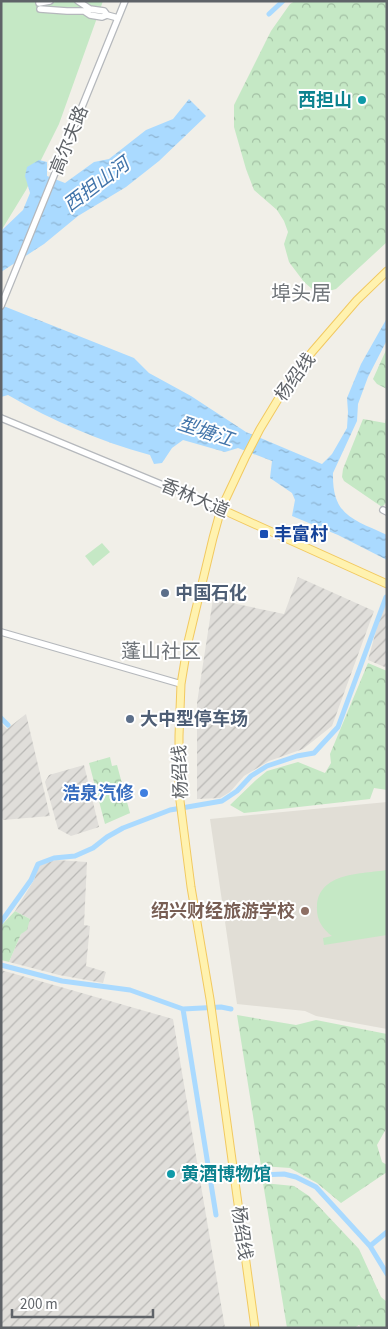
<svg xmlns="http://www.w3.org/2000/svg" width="388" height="1329" viewBox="0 0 388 1329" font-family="'Source Sans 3','Noto Sans SC',sans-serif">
<defs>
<pattern id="industrial-furrows" width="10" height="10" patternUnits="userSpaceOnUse" patternTransform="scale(1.25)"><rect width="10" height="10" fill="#e0deda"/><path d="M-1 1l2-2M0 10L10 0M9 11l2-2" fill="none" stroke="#b9b8b5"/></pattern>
<pattern id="forest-crowns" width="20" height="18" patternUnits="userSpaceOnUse" patternTransform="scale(1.25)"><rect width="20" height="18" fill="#c5e8c5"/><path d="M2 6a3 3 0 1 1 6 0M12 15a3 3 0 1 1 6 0" fill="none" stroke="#a3c0a4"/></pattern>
<pattern id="water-ripples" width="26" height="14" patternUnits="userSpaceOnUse" patternTransform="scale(1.25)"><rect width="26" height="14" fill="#aadaff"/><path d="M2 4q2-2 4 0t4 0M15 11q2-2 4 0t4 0" fill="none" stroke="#8eb4d2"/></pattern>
</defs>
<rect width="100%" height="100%" fill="#f1efe8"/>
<!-- industrial -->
<path fill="url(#industrial-furrows)" d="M298 577 374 611 332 726 303 749 269 761 244 776 230 792 220 798 197 799V703L213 599 284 614Z
M384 602 387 603V668L368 660Z
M26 714 50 816 3 820 1 815V723L7 729Z
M84 765 99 827 71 836 58 829 45 782 49 775Z
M56 860 87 862 84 925 90 926 86 966 106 972 103 983 59 975 9 962 21 934 30 919 15 911 34 880 39 865Z
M1 970 173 1019 225 1328H1Z"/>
<!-- education -->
<path fill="#e1ded6" d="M387 802V1029L316 1016 305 1011 237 1004 210 819Z"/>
<!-- grass -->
<path fill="#c5e8c5" d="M1 1H103L59 124 26 190 1 231Z
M102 543 110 552 93 566 85 556Z
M387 870V935L324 945 323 938 332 936C322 929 316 919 317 906 319 872 362 874 387 870Z"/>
<!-- forest -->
<path fill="url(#forest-crowns)" d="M295 1H387V242L336 289 318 294 304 282 289 262 284 244 288 232 284 221 277 210 254 190 246 169 234 127V105L271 31 290 4Z
M387 348V389L377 384 373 379Z
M387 414V502L382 507 344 481 342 477 343 469 363 419 385 423Z
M368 663 387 671V790L374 788 370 799 244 813 230 805 256 780 267 771 298 762 325 773 331 763 330 754Z
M110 757 112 766 117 765 130 813 105 824 89 763Z
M15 911 30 919 27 930 21 934 9 962 1 960V926Z
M237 1015 296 1025 316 1020 387 1034V1127L377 1145 382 1162 387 1165V1172L341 1203 317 1183 290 1168 261 1166Z
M263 1183 294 1186 309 1196 359 1249 381 1297 387 1302V1328H362L359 1325 354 1328H287Z"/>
<!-- water -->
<path fill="url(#water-ripples)" d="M189 99 206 116 159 161 126 187 78 216 44 244 1 272V231L23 210 30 193 25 176 27 167 39 160 47 162V176L65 183 94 162 109 159 146 130 173 119Z
M1 305 134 358 149 373 191 396 246 432 322 464 332 454 347 428 348 412 347 398 361 364 387 318V340L368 377 358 404 357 421 333 473C332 516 353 519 387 535V560L338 535 292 516 295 500 292 493 270 478 272 461 238 448 225 452 183 440 172 448 162 463 154 464 150 455C99 441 53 421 8 395L1 397Z"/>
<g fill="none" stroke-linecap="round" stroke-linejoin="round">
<!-- canal -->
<path stroke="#aadaff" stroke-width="5" d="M269 14 283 1
M1 718 8 725
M1 922 31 880 38 864 54 858 75 856 93 848 107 837 123 828 170 810 222 801 237 791 251 776 267 766 297 756 314 753 338 727 386 597
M1 965 62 981 130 990 183 1009 216 1215
M183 1009 221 1007 231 1009
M211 1177 284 1174 296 1177 316 1187 370 1246 387 1274
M370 1246 387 1232"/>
<!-- minor casing -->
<g stroke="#b5b8bc" stroke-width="8">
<path id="minor" d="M78 1 90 9 104 11 107 15 118 18
M39 3 50 1
M40 9 67 11H84L90 15 102 17 107 15
M1 306 125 1
M1 418 221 509
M383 510 387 512
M1 632 181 684"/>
</g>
<!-- major casing -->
<g stroke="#f2c960" stroke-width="9">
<path id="major" d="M221 509 387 584
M255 1328 210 999 191 887 179 793V736L181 684 188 642 213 538 221 509 245 458 260 429 280 396 312 352 357 300 387 271"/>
</g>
<!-- minor -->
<use href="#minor" stroke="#fff" stroke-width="5.5"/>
<!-- major -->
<use href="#major" stroke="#fff2af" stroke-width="7"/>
</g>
<!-- markers -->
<g fill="#0f9aa8" stroke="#fff" stroke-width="2">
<circle cx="362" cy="100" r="5"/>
<circle cx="171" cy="1174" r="5"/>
</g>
<rect fill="#1a4fb4" stroke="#fff" stroke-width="2" x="259" y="529" width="10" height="10" rx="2.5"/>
<g fill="#5c6f8a" stroke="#fff" stroke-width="2">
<circle cx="165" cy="593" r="5"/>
<circle cx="130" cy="719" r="5"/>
</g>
<circle fill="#3f7fe0" stroke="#fff" stroke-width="2" cx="144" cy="793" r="5"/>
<circle fill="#8d6e63" stroke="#fff" stroke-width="2" cx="305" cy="911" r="5"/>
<g text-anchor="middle" stroke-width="4" stroke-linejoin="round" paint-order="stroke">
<!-- culture labels -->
<g font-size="18" font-weight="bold" fill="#0d838f" stroke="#fff" text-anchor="end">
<text x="352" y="106">西担山</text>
<text x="181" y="1180" text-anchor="start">黄酒博物馆</text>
</g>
<!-- street labels -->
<g font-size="18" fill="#5f6368" stroke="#fff">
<text transform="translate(69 140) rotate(-68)" y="6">高尔夫路</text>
<text transform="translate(295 377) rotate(-54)" y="6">杨绍线</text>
<text transform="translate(195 498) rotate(23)" y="6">香林大道</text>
<text transform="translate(180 772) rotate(-92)" y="6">杨绍线</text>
<text transform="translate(242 1233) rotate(82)" y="6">杨绍线</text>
</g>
<!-- transit labels -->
<g font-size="18" font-weight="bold" fill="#164399" stroke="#fff" text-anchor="start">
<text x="274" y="540">丰富村</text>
</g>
<!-- service labels -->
<g font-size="18" font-weight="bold" fill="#4e5e75" stroke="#fff" text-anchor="start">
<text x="175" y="599">中国石化</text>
<text x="140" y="725">大中型停车场</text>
</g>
<!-- shop labels -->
<g font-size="18" font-weight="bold" fill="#366cbe" stroke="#fff" text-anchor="end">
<text x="134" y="799">浩泉汽修</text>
</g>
<!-- education labels -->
<g font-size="18" font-weight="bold" fill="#785e54" stroke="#fff" text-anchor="end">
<text x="295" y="917">绍兴财经旅游学校</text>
</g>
<!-- water labels -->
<g font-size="19" font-style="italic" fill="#4174aa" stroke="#fff">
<text transform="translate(96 184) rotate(-37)" y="7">西担山河</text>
<text transform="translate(206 431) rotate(18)" y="7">型塘江</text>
</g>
<!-- quarter labels -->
<g font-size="20" fill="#70757a" stroke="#fff">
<text x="301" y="300">埠头居</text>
<text x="161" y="658">蓬山社区</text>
</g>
</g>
<!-- border -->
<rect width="388" height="1329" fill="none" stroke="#5f6368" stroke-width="5"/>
<!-- scale -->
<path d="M12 1309v8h141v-8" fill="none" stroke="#5f6368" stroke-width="2.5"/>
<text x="20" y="1309" font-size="15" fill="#5f6368" stroke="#ffffff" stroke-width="4" paint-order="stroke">200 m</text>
</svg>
